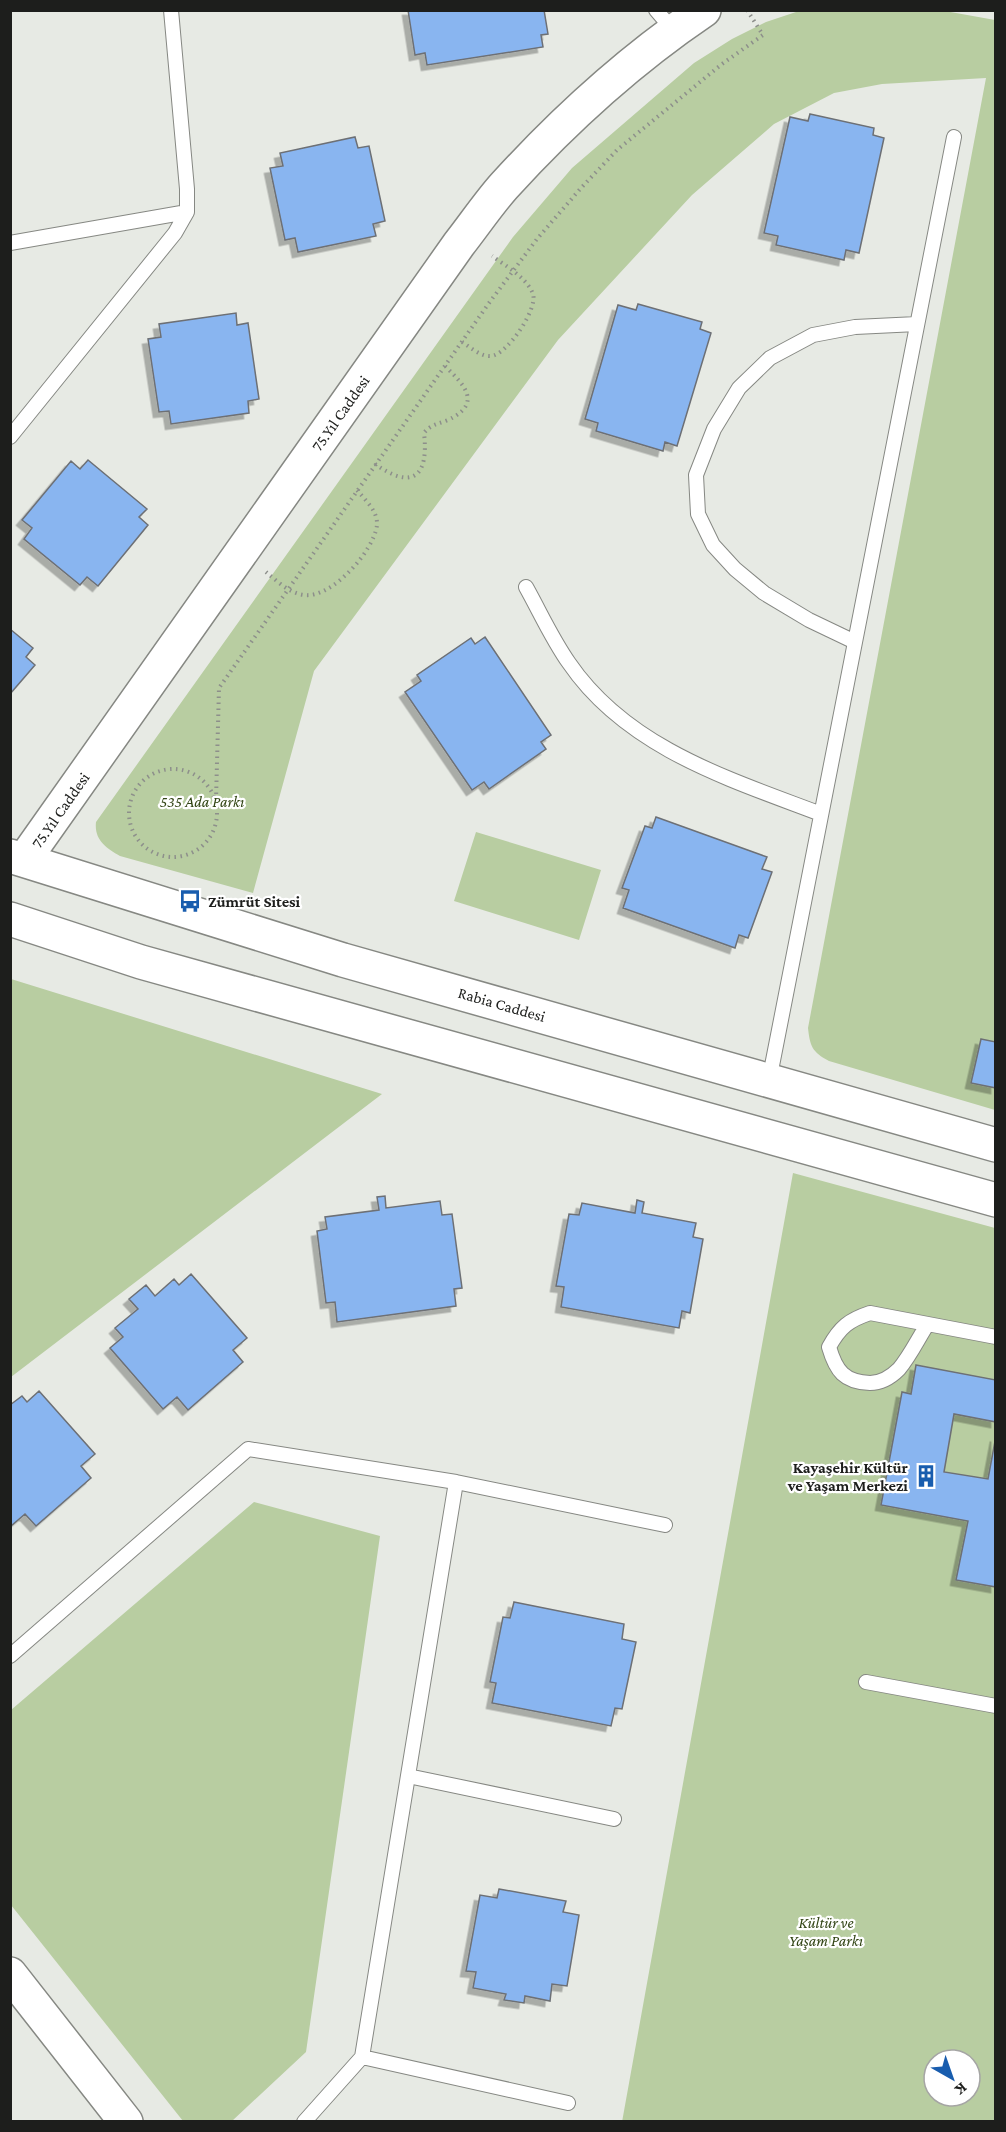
<svg xmlns="http://www.w3.org/2000/svg" width="1006" height="2132" viewBox="0 0 1006 2132" font-family="'Crimson Pro',serif">
<defs>
<filter id="shadow"><feDropShadow dx="-5.5" dy="5.5" stdDeviation="0" flood-color="#0004"/></filter>
</defs>
<rect width="100%" height="100%" fill="#e7eae4"/>
<!-- green -->
<path fill="#b8cda1" fill-rule="evenodd" d="M799 11H945L995 20V1110L829 1061C812 1052 810 1046 808 1028L986 78 882 84 834 93 774 124 692 195 558 340 314 671 253 893 120 856C106 848 94 840 96 822L513 237 572 168 694 63 732 39 766 22Z
M476 832 601 870 579 940 454 901Z
M11 979 382 1094 11 1377 10 979Z
M793 1173 995 1228V2121L622 2122ZM934 2060H970V2096H934Z
M254 1502 380 1536 306 2052 232 2121H183L11 1905V1710Z"/>
<!-- building -->
<path fill="#89b5f0" stroke="#6d7075" stroke-width="1.5" filter="url(#shadow)" d="M408 10H544L548 34 541 35 543 47 427 65 425 53 415 55Z
M810 114 874 128 873 135 884 138 859 253 846 250 844 260 776 245 778 236 764 233 790 117 808 121Z
M355 137 358 148 369 146 385 221 373 224 376 236 298 252 295 238 285 240 270 168 283 166 280 153Z
M638 304 702 322 700 329 711 333 677 446 665 442 663 451 596 431 598 423 585 419 618 305 636 310Z
M236 313 237 325 248 323 259 399 248 401 249 413 171 424 169 411 159 412 148 339 161 337 159 324Z
M88 460 147 509 139 517 148 525 98 586 87 577 80 585 24 539 32 528 22 520 71 461 80 469Z
M10 629 33 648 26 657 35 665 10 694Z
M485 637 551 735 541 742 546 749 489 789 484 782 472 790 405 692 421 681 417 675 471 638 475 644Z
M656 817 767 857 762 869 772 872 748 938 739 935 735 948 623 908 629 890 622 888 645 826 652 828Z
M981 1039 996 1042V1088L971 1083Z
M385 1196 386 1208 440 1201 442 1215 452 1214 462 1288 454 1289 456 1306 337 1322 335 1302 326 1303 317 1231 327 1229 325 1217 379 1210 377 1197Z
M637 1200 644 1202 642 1213 696 1223 693 1237 703 1239 690 1313 682 1311 679 1328 561 1307 564 1287 556 1286 569 1214 579 1215 582 1203 635 1213Z
M191 1274 247 1338 233 1350 243 1362 188 1410 177 1397 163 1409 110 1348 123 1337 115 1328 138 1309 129 1299 146 1285 155 1296 174 1279 179 1285Z
M916 1365 996 1380V1422L954 1414 944 1472 988 1479 996 1436V1587L956 1580 968 1521 881 1505 902 1392 911 1394Z
M39 1391 95 1454 81 1466 91 1478 36 1526 25 1514 11 1526 10 1405 22 1396 27 1402Z
M514 1602 624 1624 622 1639 636 1642 622 1709 615 1708 611 1726 492 1703 496 1683 490 1682 503 1617 510 1618Z
M499 1889 566 1901 563 1912 579 1915 567 1986 552 1984 550 2001 525 1996 524 2003 504 2000 506 1994 473 1988 476 1972 466 1971 480 1895 497 1898Z"/>
<g fill="none" stroke-linecap="round" stroke-linejoin="round">
<!-- service casing -->
<g stroke="#868883" stroke-width="16">
<path id="service" d="M656 10 674 31
M10 243 187 212
M10 437 175 233 187 212V189L171 10
M526 587C540 612 552 639 569 663 627 748 729 779 821 814
M855 642 809 620 764 593 735 569 713 545 698 514 696 475 714 429 739 388 770 358 813 335 855 327 917 324
M769 1081 954 137
M927 1325C918 1339 910 1356 899 1369 891 1377 881 1383 870 1383 844 1382 836 1371 829 1347 840 1327 849 1320 870 1313L996 1337
M456 1482 665 1525
M10 1656 248 1449 456 1482 362 2057 304 2122
M866 1682 996 1706
M408 1776 614 1819
M362 2057 568 2103"/>
</g>
<!-- tertiary casing -->
<g stroke="#868883" stroke-width="36">
<path id="tertiary" d="M10 856 343 960 996 1145
M24 860 459 244C474 225 488 204 504 186 564 120 630 60 704 10
M10 919 141 962 996 1200
M10 1974 126 2122"/>
</g>
<!-- path -->
<path stroke="#8d8f8b" stroke-width="4" stroke-dasharray="1.5 4.5" stroke-linecap="butt" d="M462 342C470 347 481 357 491 356 507 355 538 309 533 294 527 278 506 266 492 256
M375 464C413 491 429 476 424 433 431 424 439 424 448 420 484 403 463 384 445 366
M266 572C277 581 290 594 305 595 332 598 374 551 377 525 378 511 365 500 357 490
M129 813a44 44 0 1 1 88 0a44 44 0 1 1-88 0Z
M216 800 219 688 489 303 537 239 581 188 617 150 722 64 763 35 747 10"/>
<!-- service -->
<use href="#service" stroke="#fff" stroke-width="14"/>
<!-- tertiary -->
<use href="#tertiary" stroke="#fff" stroke-width="33"/>
</g>
<!-- icons -->
<defs>
<g id="bus-bare" transform="scale(1.8)"><path d="M-5-6H5V4H4V6H2V4H-2V6H-4V4H-5ZM-3.5-4V0h7V-4ZM-3.5 1.2v1.5H-2V1.2ZM2 1.2v1.5H3.5V1.2Z" fill="#195dae" stroke="#fff" stroke-width="2.5" paint-order="stroke"/></g>
<g id="building-bare" transform="scale(1.8)"><path d="M-4-6H4V6H1V3H-1V6H-4ZM-2.5-4.3h1.7v1.8h-1.7ZM.8-4.3h1.7v1.8H.8ZM-2.5-1h1.7V.8h-1.7ZM.8-1h1.7V.8H.8Z" fill="#195dae" stroke="#fff" stroke-width="2.5" paint-order="stroke"/></g>
</defs>
<g fill-rule="evenodd">
<use href="#bus-bare" x="190" y="901"/>
<use href="#building-bare" x="926" y="1476"/>
</g>
<g text-anchor="middle" stroke-width="4.5" stroke-linejoin="round" paint-order="stroke">
<!-- street labels -->
<g font-size="16" fill="#1d1e1c" stroke="#fff">
<text transform="translate(340 413) rotate(-55)" y="6">75.Yıl Caddesi</text>
<text transform="translate(60 810) rotate(-55)" y="6">75.Yıl Caddesi</text>
<text transform="translate(502 1004) rotate(16)" y="6">Rabia Caddesi</text>
</g>
<!-- park labels -->
<g font-size="16" font-style="italic" fill="#314414" stroke="#fff">
<text x="202" y="807">535 Ada Parkı</text>
<text x="826" y="1928">Kültür ve<tspan x="826" dy="18">Yaşam Parkı</tspan></text>
</g>
<!-- poi labels -->
<g font-size="16" font-weight="bold" fill="#1d1e1c" stroke="#fff" text-anchor="start">
<text x="208" y="907">Zümrüt Sitesi</text>
<text x="908" y="1473" text-anchor="end">Kayaşehir Kültür<tspan x="908" dy="18">ve Yaşam Merkezi</tspan></text>
</g>
</g>
<!-- border -->
<rect width="1006" height="2132" fill="none" stroke="#1d1e1c" stroke-width="24"/>
<!-- north arrow -->
<g transform="translate(952 2078) rotate(140)"><circle r="28" fill="#ffffff" stroke="#a5a5a4" stroke-width="1.5"/>
<path d="M0-4.5L10 22L0 15L-10 22Z" fill="#195dae"/>
<text y="-9" font-size="16" font-weight="bold" text-anchor="middle" fill="#1d1e1c">K</text>
</g>
</svg>
